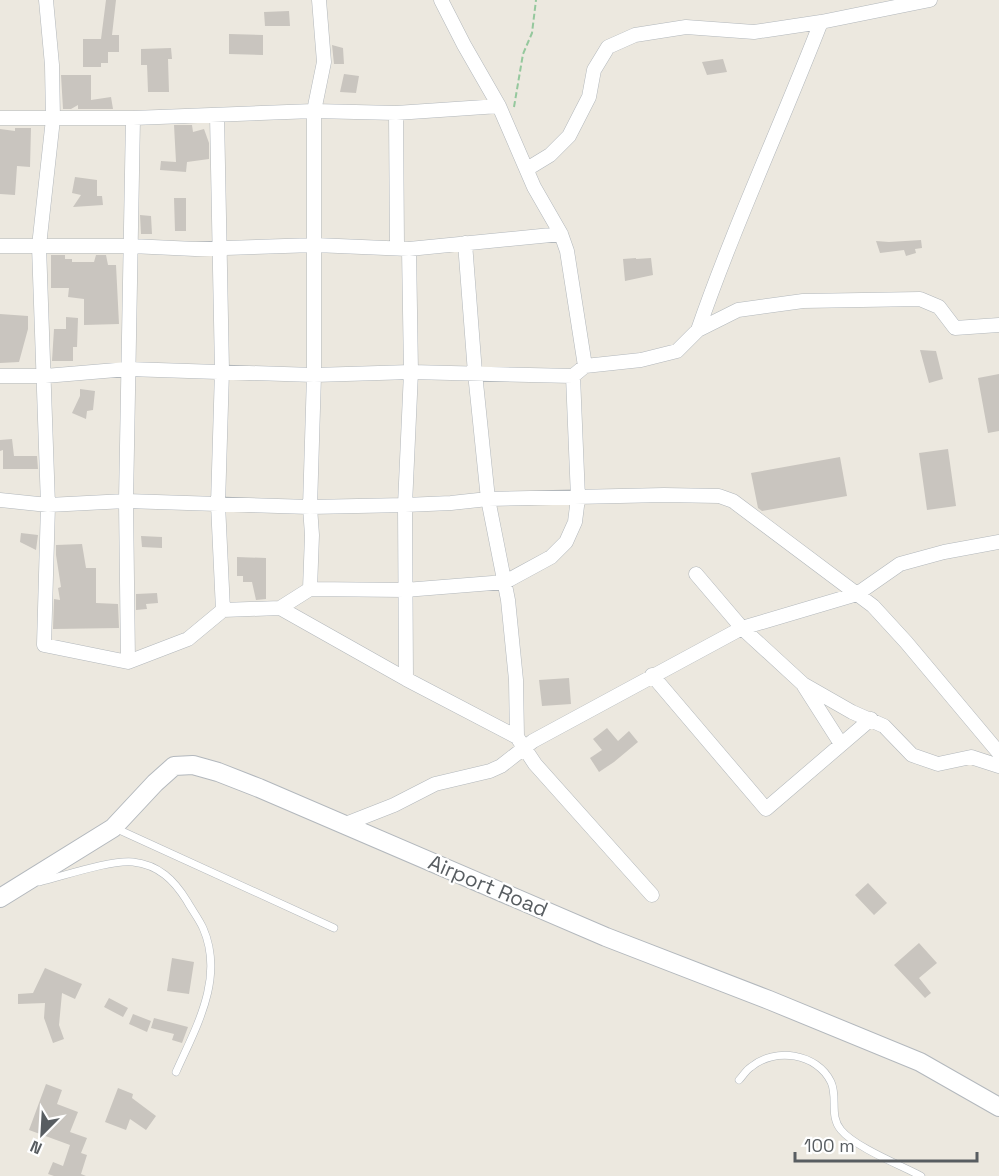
<svg xmlns="http://www.w3.org/2000/svg" width="999" height="1176" viewBox="0 0 999 1176" font-family="'Space Grotesk',sans-serif">
<rect width="100%" height="100%" fill="#ece8df"/>
<!-- building -->
<path fill="#c9c5bf" d="M106 0H116L112 35H119V52H108V63H101V67H83V39H101Z
M289 11 290 26H265L264 12Z
M229 34 263 35V55L229 54Z
M332 45 343 48 344 64H334Z
M171 48 172 59H168L169 92H148L147 65H141V49Z
M723 59 727 72 707 75 702 62Z
M344 74 359 76 356 93 340 92Z
M61 75H91V100L111 97 113 109H78V105L71 109H63Z
M174 125H192L193 132 204 129 209 143V159L187 162 186 172 160 170 161 161 176 162Z
M15 128H31L30 167 17 166 15 195 0 194V129L15 131Z
M75 177 97 180V196H102L103 205 73 207 81 195 72 193Z
M174 198H186V231H175Z
M140 215 151 216 152 234H141Z
M921 240 922 248 915 249 916 253 906 256 904 250 880 253 876 241 889 242Z
M51 255H65V259H72V262H94L96 255H106L108 265H116L119 324 84 325V299L68 297 69 288H51Z
M636 258V259L651 258 653 275 625 281 623 259Z
M0 314 28 316V329L19 362 0 363Z
M66 317 78 318 77 347H73V361H52L54 329H66Z
M920 350 936 351 943 379 929 383Z
M999 374V431L988 433 978 378Z
M80 389 95 391 93 410 87 411 86 419 72 413 80 396Z
M12 439 14 456H37L38 469H3V450L0 451V440Z
M948 449 956 506 927 510 919 453Z
M840 457 847 496 762 511 758 508 751 473Z
M21 533 38 535 36 550 20 542Z
M141 536 162 537V548L142 547Z
M82 544 86 568H96V603L118 604 119 628 53 629 54 599 60 600 58 588 61 587 56 555V545Z
M237 557 266 558V599L256 600 252 582H243V576H237Z
M157 593 158 603 146 604 147 609 136 610V594Z
M569 678 571 704 542 706 539 680Z
M607 728 618 741 629 731 638 742 614 762 599 772 590 758 602 750 593 739Z
M868 883 887 903 874 915 855 895Z
M919 943 937 963 919 978 931 993 925 998 894 965Z
M172 958 194 962 189 994 167 991Z
M45 968 82 984 75 999 62 993 59 1025 64 1039 53 1043 44 1018 45 1003 18 1004V994L33 993Z
M109 998 128 1008 123 1017 104 1007Z
M133 1014 151 1021 147 1032 129 1024Z
M154 1018 188 1027 182 1043 172 1040 174 1034 151 1028Z
M46 1084 62 1090 57 1104 78 1112 70 1132 87 1138 81 1153 87 1155 81 1174 86 1176H54L48 1174 53 1162 63 1166 70 1145 29 1130Z
M118 1088 133 1094 132 1098 156 1116 146 1130 130 1119 126 1130 105 1122Z"/>
<g fill="none" stroke-linecap="round" stroke-linejoin="round">
<!-- lane casing -->
<g stroke="#b2b7bb" stroke-width="8">
<path id="lane" d="M115 828 334 928
M39 882C64 876 109 860 133 862 159 865 174 880 187 901 192 910 199 919 203 928 225 978 196 1027 176 1072
M739 1080C743 1076 746 1070 751 1067 775 1047 817 1053 831 1082 838 1097 829 1116 841 1130 855 1147 900 1165 921 1176"/>
</g>
<!-- street casing -->
<g stroke="#b2b7bb" stroke-width="15">
<path id="street" d="M46 0 52 65 53 119 39 246 48 505 44 645 128 662 188 639 223 610 280 608 406 679 517 737
M396 113 397 247
M217 115 222 371 218 504 223 610
M0 118H133L314 111 396 113 499 106
M527 169 550 155 569 136 589 97 594 70 608 47 635 35 686 27 754 32 821 22 930 0
M465 243 475 373 488 499 508 600 516 680 517 737 535 764 652 895
M0 246H131L195 249 315 245 409 249 561 234
M698 330C734 226 781 125 821 22
M585 366 641 360 677 351 698 330 738 310 803 301 920 299 939 307 955 328 999 325
M0 376H45L128 369 314 375 411 372 573 376
M0 500 48 505 126 501 310 507 405 505 451 503 488 499 664 495 719 496 733 501 873 606 906 642 999 753
M696 574 742 628 803 684 852 712 884 726 912 755 938 764 971 757 999 766
M310 589 405 590 505 582 551 557 566 542 575 522 578 498 573 376 585 366 567 251 561 234 534 187 499 106 464 45 441 0
M280 608 310 589 312 535 310 507 314 375V111L324 62 319 0
M128 662 126 501 133 118
M652 675 766 809 871 719
M406 679 405 505 411 372 409 249
M804 686 841 744
M343 825 394 805 435 784 490 771 501 766 533 741 742 628 857 594 900 564 944 552 999 542"/>
</g>
<!-- secondary casing -->
<g stroke="#b3b8bd" stroke-width="20">
<path id="secondary" d="M0 898 113 828 155 783 174 766 193 765 218 772 259 788 606 937 769 1000 920 1062 999 1107"/>
</g>
<!-- path -->
<path stroke="#95c89d" stroke-width="2" stroke-dasharray="6 3" stroke-linecap="butt" d="M514 107 523 54 532 33 536 0"/>
<!-- lane -->
<use href="#lane" stroke="#fff" stroke-width="7"/>
<!-- street -->
<use href="#street" stroke="#fff" stroke-width="14"/>
<!-- secondary -->
<use href="#secondary" stroke="#fff" stroke-width="18"/>
</g>
<g text-anchor="middle" stroke-width="4.5" stroke-linejoin="round" paint-order="stroke">
<!-- street labels -->
<g font-size="21" fill="#585d61" stroke="#fff">
<text transform="translate(488 886) rotate(23)" y="7">Airport Road</text>
</g>
</g>
<!-- north arrow -->
<g transform="translate(42 1134) rotate(204)" stroke="#ffffff" stroke-width="4.5" paint-order="stroke">
<path d="M0-4.5L10 22L0 15L-10 22Z" fill="#585d61"/>
<text y="-9" font-size="16" font-weight="bold" text-anchor="middle" fill="#585d61">N</text>
</g>
<!-- scale -->
<path d="M795 1152v9h182v-9" fill="none" stroke="#585d61" stroke-width="3"/>
<text x="804" y="1152" font-size="18" fill="#585d61" stroke="#ffffff" stroke-width="4.5" paint-order="stroke">100 m</text>
</svg>
